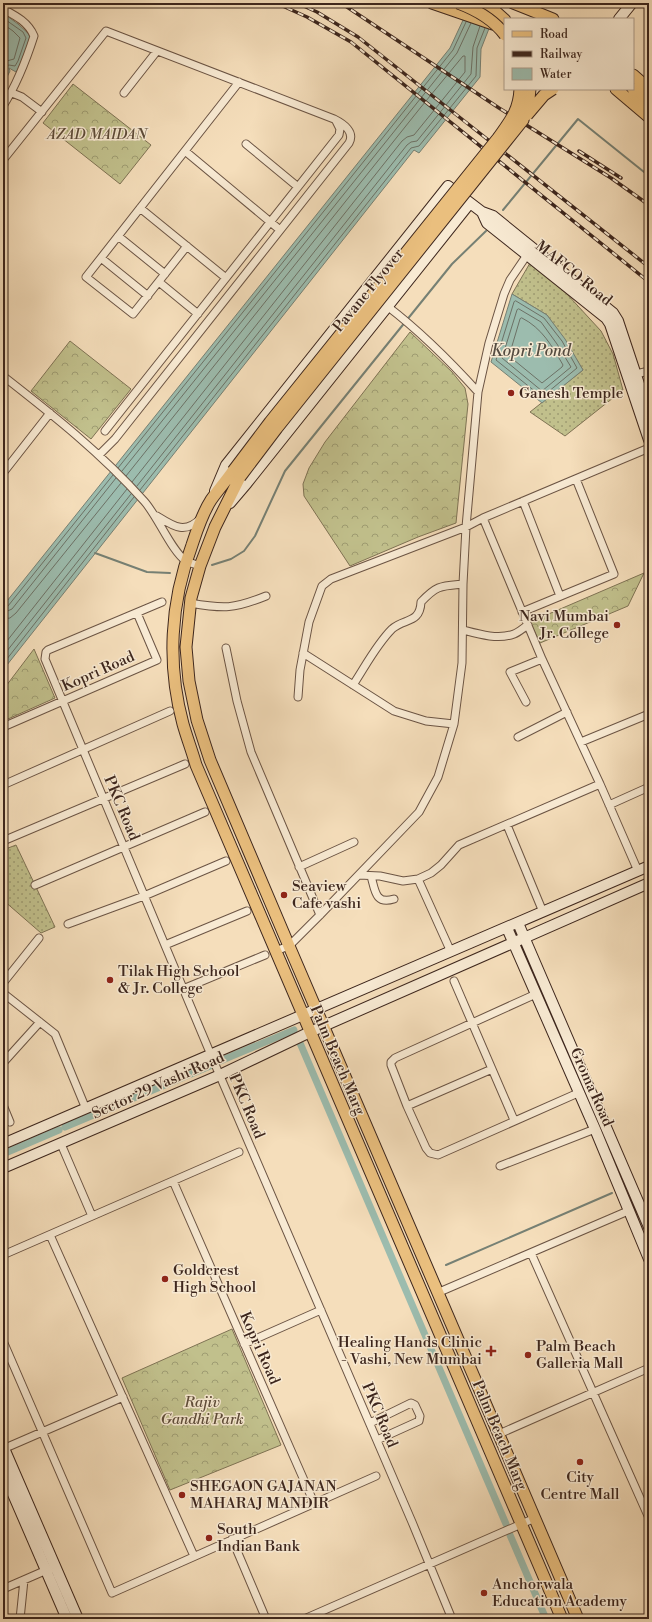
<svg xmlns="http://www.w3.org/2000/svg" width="652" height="1622" viewBox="0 0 652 1622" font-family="'Libre Bodoni',serif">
<defs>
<pattern id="grass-dots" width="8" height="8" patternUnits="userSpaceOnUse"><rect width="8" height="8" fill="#c1c08c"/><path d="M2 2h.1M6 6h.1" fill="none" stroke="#9e9c72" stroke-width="1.8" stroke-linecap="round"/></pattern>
<pattern id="forest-crowns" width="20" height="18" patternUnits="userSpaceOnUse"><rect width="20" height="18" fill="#c1c08c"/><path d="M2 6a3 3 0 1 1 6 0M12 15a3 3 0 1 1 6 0" fill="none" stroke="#9e9c72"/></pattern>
</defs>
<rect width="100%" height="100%" fill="#f5debb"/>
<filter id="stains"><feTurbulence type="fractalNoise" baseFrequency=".005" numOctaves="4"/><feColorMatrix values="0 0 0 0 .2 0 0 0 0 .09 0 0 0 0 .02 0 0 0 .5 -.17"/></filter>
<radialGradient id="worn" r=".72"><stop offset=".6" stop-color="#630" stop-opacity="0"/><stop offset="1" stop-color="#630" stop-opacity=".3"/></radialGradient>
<!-- grass -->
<path fill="url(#grass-dots)" stroke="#7f7354" d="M530 263 566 293 601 331 613 354 623 390 565 436 530 412 583 370 547 315 512 294Z
M16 845 55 927 41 933 3 900V850Z"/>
<!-- forest -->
<path fill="url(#forest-crowns)" stroke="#7f7354" d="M73 84 151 145 120 184 43 123Z
M410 332 452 372 465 388 468 404 456 523 418 537 350 566 304 496 303 484 309 468 325 442Z
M70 341 131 389 91 439 31 391Z
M644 573 628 606 540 643 530 622Z
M34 649 55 698 8 719 3 709V690Z
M232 1329 281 1445 170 1490 122 1378Z"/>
<!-- water -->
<path fill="#9cbcae" stroke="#768074" d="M471 3H499L481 49 480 77 419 153 414 150 3 670V606L450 48Z
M3 13 18 24 29 34 30 39 22 63 16 72 9 68 10 71 4 83Z
M512 294 547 315 565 339 583 370 542 403 491 362Z"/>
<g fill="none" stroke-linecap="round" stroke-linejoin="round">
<!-- shore -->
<path stroke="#6c7166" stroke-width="1" d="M3 18 23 32 26 38 18 61 15 66 9 65 6 66 3 75
M3 24 13 31 20 38 14 59 3 62
M516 301 544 318 562 341 577 368 542 397 496 360 514 302Z
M519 309 541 322 557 344 571 367 542 391 502 358 517 310Z
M522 318C542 328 552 346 563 365L562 367 542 383 509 356 520 319Z
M118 468 453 50 466 22
M122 471 457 53 471 23
M126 476 421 107 463 56H465V72L414 135 407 137 402 141 132 482
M137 486 407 145 411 142 417 141 471 74 473 47 480 26
M140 490 411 148 419 146 476 76 477 48 485 28
M3 608 8 606 113 475
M3 613 12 609 116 478
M3 619 10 618 16 613 121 483
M3 646 127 489
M3 656 131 494
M3 664 134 497"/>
<!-- stream -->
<path stroke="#768074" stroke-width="2" d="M503 210 578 119 649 176
M95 553 147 572 170 573
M212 565 231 559 244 551 255 536 285 471 452 264 486 231
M446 1265 612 1193"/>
<!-- canal -->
<path stroke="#9cbcae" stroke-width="7" d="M300 1043 506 1524
M220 1061 294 1030
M65 1127 210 1066
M3 1154 59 1130
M510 1535 546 1619"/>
<!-- street casing -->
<g stroke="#6b5444" stroke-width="9">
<path id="street" d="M3 9C16 16 28 22 34 36 26 61 17 84 3 106
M12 93 22 97 42 112
M124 93 157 51
M246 144 298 187
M185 151 280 230
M3 160 106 31 334 119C344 124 355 132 349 143L115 439 99 455
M140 208 226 278
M118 236 165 274
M187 246 133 314 86 277 239 82
M101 258 148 296
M159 282 198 314
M636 374 649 371
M3 376C53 415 101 453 144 501 157 515 172 552 186 561 190 563 195 564 200 566
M478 392 489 343 504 294 510 280 527 255
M105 431 339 135 340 129 336 121
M3 473 50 413
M523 501 560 596
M157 516C173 526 185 535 201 518
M483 518 542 659 600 784 638 871
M162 602 48 650 46 652 45 659 211 1055 412 1522 452 1619
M190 603C224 609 234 609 266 596
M522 612 614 574 576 479
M463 630C478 634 498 640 514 634 519 632 523 628 528 625
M226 648 237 701 251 752 320 915
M303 653 394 711 426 721 454 724
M353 685C365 667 376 645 392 629 404 618 420 624 421 602 437 585 441 586 463 584
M298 697 300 670 309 622 322 586 331 579 466 527 483 518 649 448
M526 702 510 672 542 659
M3 727 157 660 137 613
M518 737 567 712
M581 742 649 714
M3 785 170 711
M609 805 649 787
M507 825 543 912
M3 841 185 764
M299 867 354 842
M359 875 380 876 403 881 418 879 431 873 441 865 459 845 600 784
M371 876C375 890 375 905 394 899
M418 879 451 952
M35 885 205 812
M68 924 144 896 226 861
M165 945 247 911
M275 951 289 946 320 915 419 812 438 777 454 724 462 663 463 584 466 527 478 392C449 360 421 332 387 306
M454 981 514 1120
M3 983 39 938
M183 989 265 955
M3 993 55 1034 86 1109
M536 994 395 1058 391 1062V1065L407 1106 426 1148 430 1153 438 1155 578 1093
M3 1063 40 1022
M3 1105 10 1122
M407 1106 492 1069
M61 1144 92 1216
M500 1166 595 1129
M173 1181 314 1503
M50 1235 194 1556
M531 1253 649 1518
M3 1255 239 1152
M437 1293 628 1211
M3 1341 112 1593 376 1476
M244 1344 321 1310
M370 1423 411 1403 415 1405 420 1416 419 1421 377 1440
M499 1434 649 1368
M3 1449 123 1397
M232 1539 266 1619
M3 1589 49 1569
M20 1619 24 1580
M304 1619 535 1518"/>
</g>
<!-- secondary casing -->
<g stroke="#3d261d" stroke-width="12">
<path id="secondary" d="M619 19 632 3
M482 212 487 223 606 318 610 324 649 440
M215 491 226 465 448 186 482 212 493 216 613 313 618 321 649 414
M230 503 247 483 470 203
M518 923 649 1227
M507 928 595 1129 649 1259
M3 1144 649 866
M3 1168 220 1075 310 1032 649 883
M3 1446 78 1619
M3 1471 67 1619"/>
</g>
<!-- primary casing -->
<g stroke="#3d261d" stroke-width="13">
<path id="primary" d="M432 3 493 24
M482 3 495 11 505 20
M513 3 553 19
M633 75 649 89
M616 89 649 117
M633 89 649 103
M233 471C226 481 218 490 211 500 202 514 197 530 192 545 170 603 167 665 183 724 187 738 192 751 196 765L562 1619
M240 477 215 527 200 566 191 598 186 647 189 681 197 720 210 760 289 946 578 1619"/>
</g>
<!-- street -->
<use href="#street" stroke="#f8ead3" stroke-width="7"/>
<!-- secondary -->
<use href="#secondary" stroke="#f8ead3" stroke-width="10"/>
<!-- primary -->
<use href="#primary" stroke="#eabf7e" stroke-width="11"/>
<!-- rail casing -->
<g stroke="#3d261d" stroke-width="3.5">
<path id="rail" d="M276 3 307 17 351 42 649 282
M297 3 317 12 358 37 649 267
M341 3 499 108 611 178 649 205
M579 151 621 178"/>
</g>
<!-- rail -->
<use href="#rail" stroke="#f8ead3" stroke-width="2" stroke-dasharray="6" stroke-linecap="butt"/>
<!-- primary-bridge casing -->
<g stroke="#3d261d" stroke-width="13" stroke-linecap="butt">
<path id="primary-bridge" d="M458 3C477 10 493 19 505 35
M527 115 544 95 553 89
M233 471 270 422 498 138C510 121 519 111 520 89
M240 477 277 428 523 120 529 99 530 89"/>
</g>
<!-- primary-bridge -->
<use href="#primary-bridge" stroke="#eabf7e" stroke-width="11"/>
</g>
<!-- markers -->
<g fill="#8f2418" stroke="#f8ead3" stroke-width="1.5">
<circle cx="511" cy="393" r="4"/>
<circle cx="617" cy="625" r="4"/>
<circle cx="284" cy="895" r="4"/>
<circle cx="110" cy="980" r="4"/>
<circle cx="165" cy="1279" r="4"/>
<path d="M489 1345h4v4h4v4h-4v4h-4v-4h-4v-4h4z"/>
<circle cx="528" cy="1355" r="4"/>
<circle cx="580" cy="1462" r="4"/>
<circle cx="182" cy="1495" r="4"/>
<circle cx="209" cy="1538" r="4"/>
<circle cx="484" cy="1593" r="4"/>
</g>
<g text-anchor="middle" stroke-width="3" stroke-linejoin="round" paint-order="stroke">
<!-- park labels -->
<g font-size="15" font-style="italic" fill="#5e4c39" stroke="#f8ead3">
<text x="97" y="139">AZAD MAIDAN</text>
<text x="202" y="1407">Rajiv<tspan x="202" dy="17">Gandhi Park</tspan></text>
</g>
<!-- street labels -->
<g font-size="15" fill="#3d261d" stroke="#f8ead3">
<text transform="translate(574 273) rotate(39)" y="5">MAFCO Road</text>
<text transform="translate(368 290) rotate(-51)" y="5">Pavane Flyover</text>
<text transform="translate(98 671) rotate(-24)" y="5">Kopri Road</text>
<text transform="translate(122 808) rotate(67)" y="5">PKC Road</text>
<text transform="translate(338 1060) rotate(67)" y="5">Palm Beach Marg</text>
<text transform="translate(158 1085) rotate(-24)" y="5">Sector 29 Vashi Road</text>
<text transform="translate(592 1087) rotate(66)" y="5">Groma Road</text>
<text transform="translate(247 1106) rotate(67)" y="5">PKC Road</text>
<text transform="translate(260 1348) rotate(66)" y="5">Kopri Road</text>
<text transform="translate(380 1415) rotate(67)" y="5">PKC Road</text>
<text transform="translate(500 1435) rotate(67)" y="5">Palm Beach Marg</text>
</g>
<!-- poi labels -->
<g font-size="15" fill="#3d261d" stroke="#f8ead3" text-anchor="start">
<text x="519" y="398">Ganesh Temple</text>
<text x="609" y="621" text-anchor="end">Navi Mumbai<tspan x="609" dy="17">Jr. College</tspan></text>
<text x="292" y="891">Seaview<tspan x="292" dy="17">Cafe vashi</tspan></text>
<text x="118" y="976">Tilak High School<tspan x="118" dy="17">&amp; Jr. College</tspan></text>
<text x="173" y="1275">Goldcrest<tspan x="173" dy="17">High School</tspan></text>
<text x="482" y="1347" text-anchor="end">Healing Hands Clinic<tspan x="482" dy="17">- Vashi, New Mumbai</tspan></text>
<text x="536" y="1351">Palm Beach<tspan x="536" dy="17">Galleria Mall</tspan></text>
<text x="580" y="1482" text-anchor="middle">City<tspan x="580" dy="17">Centre Mall</tspan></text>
<text x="190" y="1491">SHEGAON GAJANAN<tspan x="190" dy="17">MAHARAJ MANDIR</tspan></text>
<text x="217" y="1534">South<tspan x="217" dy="17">Indian Bank</tspan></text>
<text x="492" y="1589">Anchorwala<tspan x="492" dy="17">Education Academy</tspan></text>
</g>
<!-- water labels -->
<g font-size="16" font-style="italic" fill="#554c41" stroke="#f8ead3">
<text x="531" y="356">Kopri Pond</text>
</g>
</g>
<!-- margin -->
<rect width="652" height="1622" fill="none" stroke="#f5debb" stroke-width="16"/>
<rect x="4" y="4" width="644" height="1614" fill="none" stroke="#3d261d" stroke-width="2"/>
<rect x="8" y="8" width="636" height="1606" fill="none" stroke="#3d261d"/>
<!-- legend -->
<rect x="504" y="18" width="130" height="72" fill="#f8ead3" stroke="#ad9c8a"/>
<rect x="512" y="31" width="20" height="6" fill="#eabf7e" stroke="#ad9c8a"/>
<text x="540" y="38" font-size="12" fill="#3d261d">Road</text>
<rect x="512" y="51" width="20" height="6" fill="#3d261d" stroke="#ad9c8a"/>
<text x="540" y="58" font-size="12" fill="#3d261d">Railway</text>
<rect x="512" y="68" width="20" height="12" fill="#9cbcae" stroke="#ad9c8a"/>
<text x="540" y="78" font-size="12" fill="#3d261d">Water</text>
<rect width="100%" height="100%" filter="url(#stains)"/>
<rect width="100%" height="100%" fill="url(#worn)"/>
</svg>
